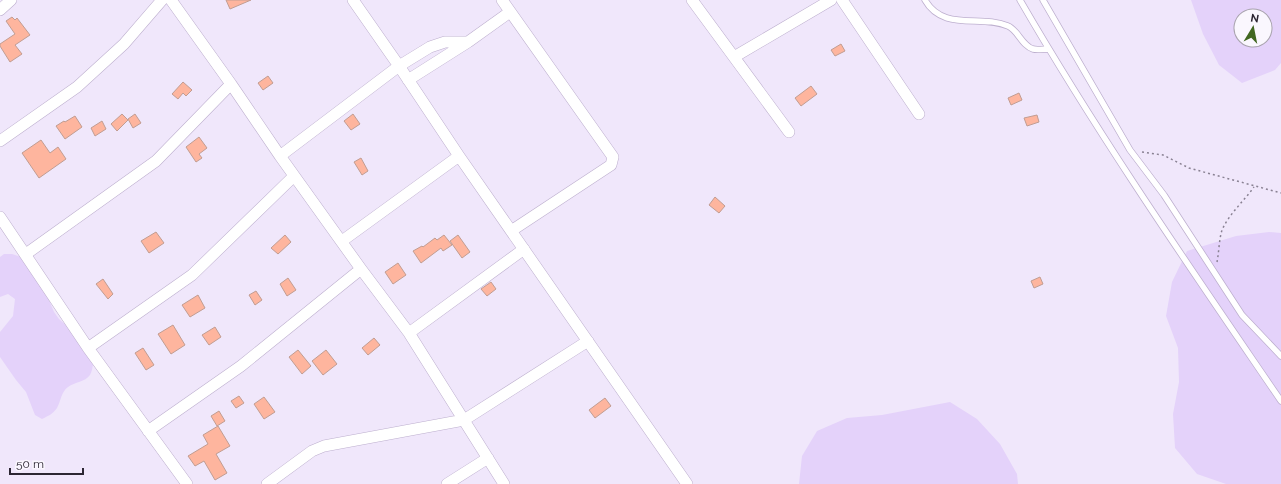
<svg xmlns="http://www.w3.org/2000/svg" width="1281" height="484" viewBox="0 0 1281 484" font-family="Raleway,sans-serif">
<rect width="100%" height="100%" fill="#f0e7fb"/>
<!-- green -->
<path fill="#e4d2fa" fill-rule="evenodd" d="M1191 0H1281V63L1275 70 1242 83 1219 65 1203 34ZM1241 16H1265V40H1241Z
M1269 232 1281 233V484H1226L1197 474 1175 448 1173 414 1179 382 1178 348 1166 316 1172 282 1187 251 1236 236Z
M4 254H12L21 257 41 281 54 312 59 319 94 350C93 358 94 368 90 375 85 382 75 382 68 387 61 392 61 401 57 408 53 414 48 416 42 419L35 415 26 392 16 380 0 357V332L13 316 15 299 8 294 0 297V257Z
M950 402 977 419 1000 444 1017 474 1018 484H799L802 456 817 431 847 418 882 415Z"/>
<!-- building -->
<path fill="#feb59e" stroke="#c19d92" d="M226 0H251L230 9Z
M12 17 15 20 17 18 30 35 15 45 22 54 10 62 0 46V44L15 34 6 21Z
M841 44 845 51 835 56 831 50Z
M268 76 273 83 263 90 258 83Z
M183 82 192 90 186 96 183 93 178 99 172 94Z
M811 86 817 94 801 106 795 98Z
M1019 93 1022 100 1011 105 1008 98Z
M122 114 128 120 117 131 111 124Z
M135 114 141 123 133 128 128 119Z
M353 114 360 124 351 130 344 121Z
M1037 115 1039 122 1027 126 1024 118Z
M75 116 82 127 65 139 56 126 64 121 65 122Z
M102 121 106 129 95 136 91 128Z
M199 137 207 148 199 154 202 158 196 162 186 147Z
M41 140 50 153 58 147 66 159 39 178 22 153Z
M361 158 368 171 362 175 354 162Z
M715 197 725 206 719 213 709 205Z
M156 232 164 243 149 253 141 241Z
M285 235 291 242 278 254 271 248Z
M444 235 452 245 443 251 441 248 421 263 413 251 422 246 423 247 435 238 437 240Z
M458 235 470 252 462 258 450 241Z
M398 263 406 275 393 284 385 272Z
M1040 277 1043 284 1034 288 1031 281Z
M288 278 296 290 287 296 280 284Z
M103 279 113 294 108 299 96 284Z
M491 282 496 289 487 296 481 289Z
M256 291 262 300 255 305 249 295Z
M198 295 205 308 190 317 182 305Z
M173 325 185 345 171 354 158 334Z
M215 327 221 337 209 345 202 335Z
M374 338 380 345 368 355 362 348Z
M143 348 154 365 146 370 135 353Z
M298 350 311 366 302 374 289 357Z
M326 350 337 364 323 375 312 361Z
M239 396 244 403 236 408 231 401Z
M264 397 275 412 264 419 254 404Z
M605 398 611 406 595 418 589 410Z
M219 411 225 421 217 426 211 416Z
M218 426 230 446 216 454 227 473 215 480 204 461 195 466 188 456 208 444 203 435Z"/>
<g fill="none" stroke-linecap="round" stroke-linejoin="round">
<!-- lane casing -->
<g stroke="#bdafce" stroke-width="7">
<path id="lane" d="M925 0C943 32 981 14 1008 26 1018 30 1022 46 1033 49 1037 50 1044 49 1048 49
M1020 0C1100 138 1191 269 1281 401
M1043 0 1130 150 1164 195 1242 315 1281 356"/>
</g>
<!-- street casing -->
<g stroke="#bdafce" stroke-width="12">
<path id="street" d="M171 0 231 84 280 156 361 269 409 333 504 484
M353 0 399 66 459 156 687 484
M502 0 613 157 611 165 511 231
M692 0 789 132
M842 0 919 114
M0 10 11 0
M734 57 831 0
M408 80 468 42 510 12
M0 141 77 87 124 44 162 0
M280 156 399 66 430 47 445 42H468
M0 217 88 348 187 484
M342 241 459 156
M26 254 156 161 231 84
M409 333 524 249
M88 348 192 275 294 176
M148 431 241 366 361 269
M267 484 312 451 324 446 464 420 588 341
M447 484 488 458"/>
</g>
<!-- path -->
<path stroke="#898192" stroke-width="1.5" stroke-dasharray="2 3" stroke-linecap="butt" d="M1142 152 1163 155 1189 168 1281 193
M1217 262C1219 252 1219 240 1222 230 1229 214 1244 201 1254 187"/>
<!-- lane -->
<use href="#lane" stroke="#fff" stroke-width="5.5"/>
<!-- street -->
<use href="#street" stroke="#fff" stroke-width="11"/>
</g>
<!-- north arrow -->
<g transform="translate(1253 28) rotate(10)"><circle r="19" fill="#faf7fe" stroke="#a8a3ad"/>
<path d="M0-3L7 15L0 10L-7 15Z" fill="#416721"/>
<text y="-6" font-size="11" font-weight="bold" text-anchor="middle" fill="#2c2633">N</text>
</g>
<!-- scale -->
<path d="M10 468v6h73v-6" fill="none" stroke="#2c2633" stroke-width="2"/>
<text x="16" y="468" font-size="12" fill="#2c2633" stroke="#faf7fe" stroke-width="3" paint-order="stroke">50 m</text>
</svg>
